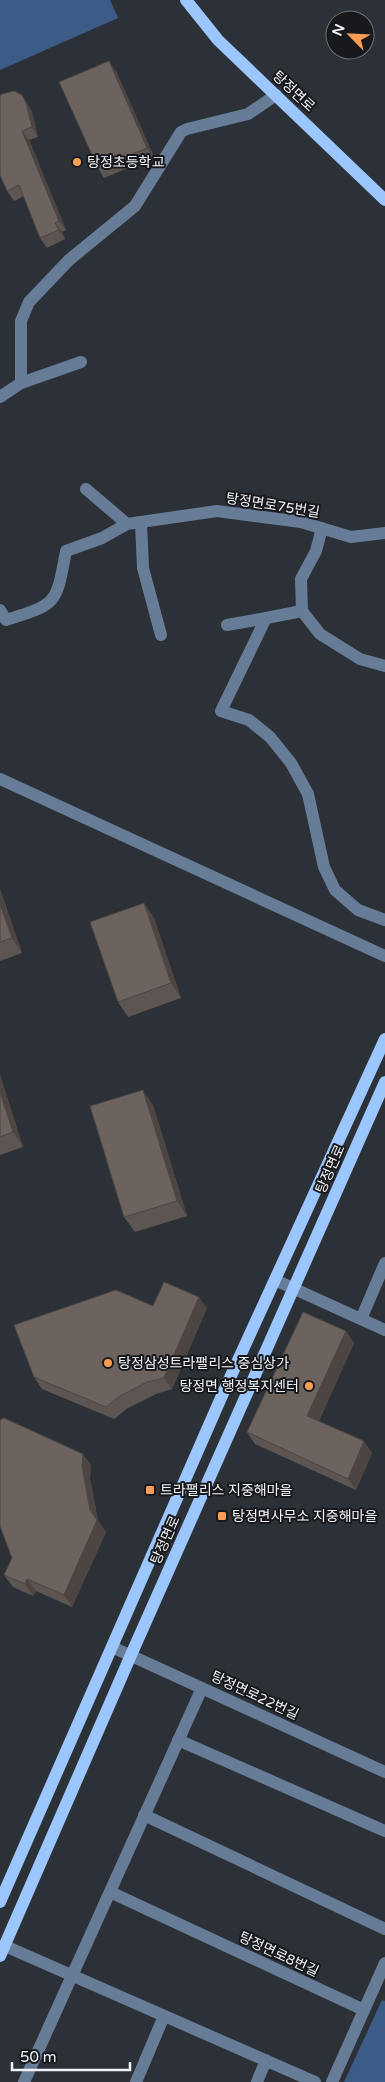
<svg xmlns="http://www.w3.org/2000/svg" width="385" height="2082" viewBox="0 0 385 2082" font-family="'Varela Round','Noto Sans KR',sans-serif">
<rect width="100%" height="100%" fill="#2c3138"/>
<!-- green -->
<path fill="#3c5c87" d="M0 0H110L118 18 0 70Z
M382 2000 385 2001V2082H344Z"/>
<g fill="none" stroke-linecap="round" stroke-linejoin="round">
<!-- minor -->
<path stroke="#677c97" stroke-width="12" d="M21 383 81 362
M0 397 21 383V321L29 302 69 260 135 206 181 132 187 129 248 114 276 95
M86 489 127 524
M141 523 143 568 161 635
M322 528 316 551 301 579 302 611 266 618 221 711 249 720 270 737 291 763 308 794 324 867 335 890 358 910 385 920
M0 610 6 620C58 604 56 604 66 551L102 538 127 524 217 511 301 522 351 537 385 533
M302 611 320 634 360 659 385 666
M227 625 266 618
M0 779 385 956
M275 1280 385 1330
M361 1319 385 1263
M112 1647 385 1772
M178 1740 385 1831
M144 1815 385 1929
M110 1892 364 2010
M5 1946 315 2082
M24 2082 202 1688
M136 2082 164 2016
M257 2082 266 2060
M332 2082 385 1963"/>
<!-- major -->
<path stroke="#9bc6fe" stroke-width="12" d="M186 0 218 40 385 200
M0 1902 224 1391 385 1039
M0 1956 131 1655 385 1082"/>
</g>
<!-- wall -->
<path fill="#5d5551" d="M116 71 154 157 104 178 98 168Z
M22 95 32 112 38 137 29 140 66 230 62 232 65 239 47 248 40 238 24 196 14 201 7 191Z
M0 889 22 953 0 961Z
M144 903 154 918 181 998 128 1017 118 1002Z
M0 1075 23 1147 0 1155Z
M153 1105 187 1216 135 1232 124 1217Z
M207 1308 172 1389 156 1394 128 1408 114 1419 42 1389 34 1377Z
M346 1331 354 1343 319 1421 372 1453 356 1490 255 1444 247 1432Z
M91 1465 90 1478 98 1521 106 1532 72 1607 36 1591 33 1596 13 1587 4 1575 12 1558Z"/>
<!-- shaded-wall -->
<path fill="#4c4542" d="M109 61 116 71 154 157 147 148Z
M22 95 32 112 38 137 32 127Z
M22 131 29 140 66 230 59 221Z
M55 223 62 232 65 239 59 230Z
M0 889 22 953 12 938 0 904Z
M144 903 154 918 181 998 171 983Z
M0 1075 23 1147 13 1132 0 1092Z
M143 1090 153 1105 187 1216 177 1201Z
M199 1297 207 1308 172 1389 164 1378Z
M346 1331 354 1343 316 1428 307 1416Z
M364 1441 372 1453 356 1490 348 1479Z
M83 1454 91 1465 90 1478 98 1521 106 1532 72 1607 64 1595 90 1510 82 1466Z
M27 1579 36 1591 33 1596 25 1584Z"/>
<!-- building -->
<path fill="#6c635e" stroke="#4c4542" d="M109 61 147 148 98 168 59 82Z
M14 91 22 95 26 103 32 127 22 131 59 221 55 223 59 230 40 238 19 185 7 191 0 175V96L2 94Z
M144 903 171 983 118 1002 90 922Z
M0 904 12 938 0 942Z
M143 1090 177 1201 124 1217 90 1106Z
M0 1092 13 1132 0 1137Z
M164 1282 199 1297 164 1378 147 1382 120 1396 106 1407 34 1377 14 1325 116 1290 153 1306Z
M303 1312 346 1331 307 1416 364 1441 348 1479 247 1432Z
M4 1418 83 1454 82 1466 90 1510 97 1520 64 1595 27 1579 25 1584 4 1575 12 1558 0 1526V1420Z"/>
<!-- markers -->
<g fill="#fd9d55" stroke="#17191c" stroke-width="2">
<circle cx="77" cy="162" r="5"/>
<circle cx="108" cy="1363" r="5"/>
<circle cx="309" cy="1386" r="5"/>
<rect x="145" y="1485" width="10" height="10" rx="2.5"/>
<rect x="217" y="1511" width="10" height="10" rx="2.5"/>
</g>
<g text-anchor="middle" stroke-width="4" stroke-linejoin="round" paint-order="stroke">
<!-- street labels -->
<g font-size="14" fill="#f1f4f9" stroke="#17191c">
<text transform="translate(294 91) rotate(43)" y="5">탕정면로</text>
<text transform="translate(273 505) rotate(9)" y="5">탕정면로75번길</text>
<text transform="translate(330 1169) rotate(-66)" y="5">탕정면로</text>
<text transform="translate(165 1540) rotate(-66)" y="5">탕정면로</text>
<text transform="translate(255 1695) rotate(25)" y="5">탕정면로22번길</text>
<text transform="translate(279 1954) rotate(25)" y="5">탕정면로8번길</text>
</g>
<!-- poi labels -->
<g font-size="14" fill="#f1f4f9" stroke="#17191c" text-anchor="start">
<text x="87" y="167">탕정초등학교</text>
<text x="118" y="1368">탕정삼성트라팰리스 중심상가</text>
<text x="299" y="1391" text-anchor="end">탕정면 행정복지센터</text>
<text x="160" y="1495">트라팰리스 지중해마을</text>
<text x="232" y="1521">탕정면사무소 지중해마을</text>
</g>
</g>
<!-- north arrow -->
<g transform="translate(350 35) rotate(294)"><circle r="24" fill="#17191c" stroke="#6e7174"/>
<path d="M0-4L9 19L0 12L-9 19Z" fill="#fd9d55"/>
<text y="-8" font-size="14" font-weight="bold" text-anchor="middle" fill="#f1f4f9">N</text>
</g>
<!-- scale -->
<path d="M12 2062v8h118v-8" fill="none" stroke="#f1f4f9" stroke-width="2.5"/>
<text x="20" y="2062" font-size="15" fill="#f1f4f9" stroke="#17191c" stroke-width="4" paint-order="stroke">50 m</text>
</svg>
